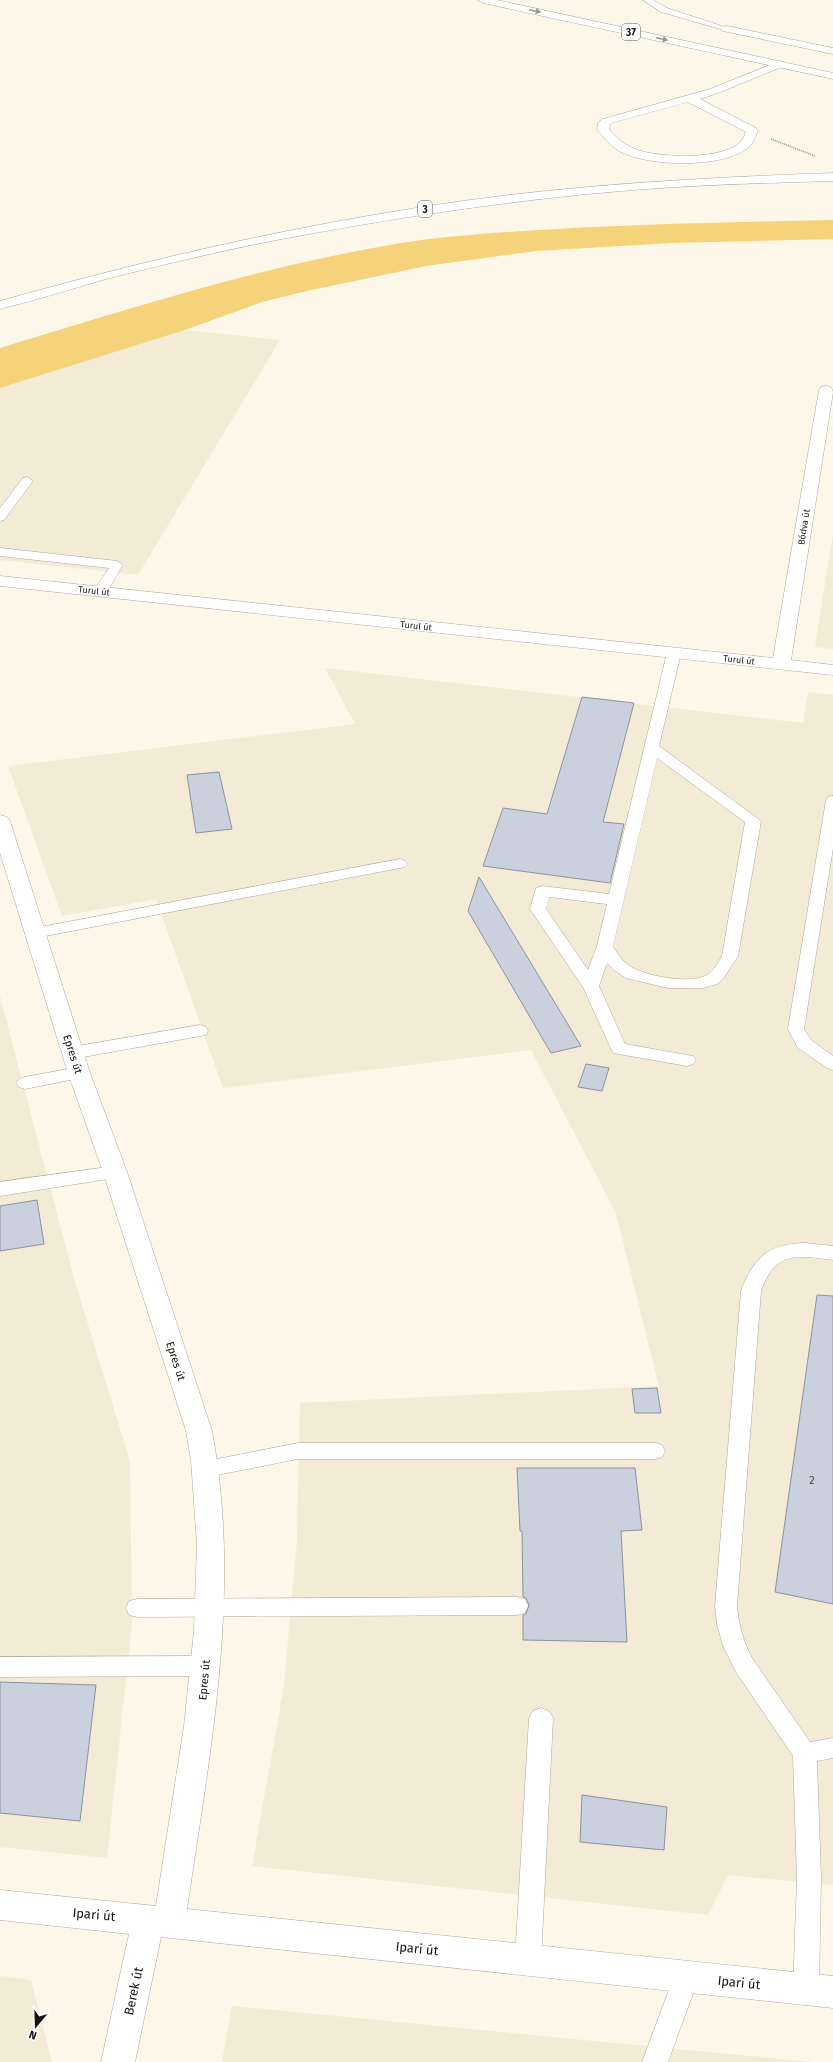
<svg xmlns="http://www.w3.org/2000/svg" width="833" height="2062" viewBox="0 0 833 2062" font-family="'Fira Sans',sans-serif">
<rect width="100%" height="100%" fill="#fcf7e8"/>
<!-- built -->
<path fill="#f3ebd5" d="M185 330 280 340 138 575 0 560V388Z
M833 534V649L815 647Z
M325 668 803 723 808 692 833 695V1885L728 1875 708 1915 252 1866 284 1686 297 1540 300 1403 659 1386 616 1213 531 1050 223 1088 156 899 62 916 8 766 355 724Z
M0 996 75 1282 130 1461 132 1623 107 1858 0 1847Z
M0 1976 31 1980 52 2062H0Z
M232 2006 812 2062H222Z"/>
<!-- green -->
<path fill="#f4d37a" d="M833 220V239L672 243 536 251 426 266 307 291 262 302 185 330 0 388V348C131 308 260 267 395 244 437 237 480 234 522 231 626 224 729 222 833 220Z"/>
<!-- building -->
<path fill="#cad0de" stroke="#8c929f" d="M582 697 634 703 603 822 624 824 610 883 483 866 503 808 547 814Z
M219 772 232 829 196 833 187 775Z
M479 877 581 1046 551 1053 468 911Z
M586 1064 609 1068 602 1091 578 1087Z
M37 1200 44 1244 0 1251V1206Z
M817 1295 833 1296V1604L775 1592Z
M657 1388 661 1413H635L632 1389Z
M517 1468H635L642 1530 621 1531 627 1642 523 1640V1615L526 1614 529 1605 526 1598 523 1597 522 1531H520Z
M0 1682 96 1685 80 1821 0 1813Z
M582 1795 667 1807 664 1850 580 1842Z"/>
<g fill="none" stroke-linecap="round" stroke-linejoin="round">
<!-- lane casing -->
<g stroke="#ada89a" stroke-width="1">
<path id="lane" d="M643 0H653L667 8 731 29 727 31 661 12Z
M27 477 33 481 4 520 0 521V508L23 478Z
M0 548 117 561 123 565 105 595 100 596 93 592 109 568 0 556Z
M674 649 679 650 681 653 659 746 761 821 738 956 723 979 717 984 703 988H668L626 978 615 971 607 963 599 986 625 1044 693 1056 696 1060 693 1064 687 1066 613 1053 583 987 530 909 536 888 542 886 609 894 667 653 669 650ZM657 758 745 822 722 956C718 963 714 971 707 975 690 985 644 976 628 965 621 960 617 953 613 946ZM549 897 607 904 597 946 588 970 546 909Z
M833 796V848L804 1029 811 1040 833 1056V1070L827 1068 798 1048 788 1029 826 800 828 797Z
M400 859 405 861 408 864 405 867 35 938 29 937 27 933 29 929 35 928Z
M200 1025 206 1027 208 1031 206 1035 72 1059 66 1057 63 1053 66 1049 72 1047Z
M79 1067 85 1069 88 1073 85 1077 25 1089 19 1087 16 1083 19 1079 25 1077Z
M115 1166 121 1167 124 1172 121 1177 0 1196V1182Z
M805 1243 833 1246V1260C796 1255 775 1251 761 1291L737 1606C739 1625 743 1641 752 1658L810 1742 833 1738V1758L817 1761 821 1878 819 1990 815 1999 806 2002 797 1999 793 1990 797 1878 793 1756 736 1672 723 1646 717 1624 715 1606 741 1291C754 1257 768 1244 805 1243Z
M298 1443H655L662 1445 665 1451 662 1457 655 1459H298L207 1477 200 1475 197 1469 200 1463 207 1461Z
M517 1597 525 1599 528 1606 525 1613 517 1615 137 1617 129 1615 126 1608 129 1601 137 1599Z
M205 1656 213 1659 216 1666 213 1673 205 1676 0 1677V1657Z
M541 1708 549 1711 553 1718 541 1960 537 1969 528 1972 519 1969 515 1960 529 1718 533 1711Z
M686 1965 695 1968 699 1977 668 2062H642L677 1968Z"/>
</g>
<!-- street casing -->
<g stroke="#ada89a" stroke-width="1">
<path id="street" d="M727 26 833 48V54L723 31 722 29 723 27Z
M780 61 784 62 786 64 784 66 718 93 700 99 756 128 758 131C756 135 754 141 751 145 728 169 650 167 621 152 611 147 604 138 597 129L598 123 603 119 710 89ZM688 102 746 132C745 134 744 138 742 140 727 161 657 158 635 149 625 145 616 138 609 129L611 123Z
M826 386 831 387 833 392 791 660 833 665V675L0 586V576L773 658 819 390 821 387Z
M0 815 7 817 10 821 90 1073 127 1172 212 1431C242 1591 210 1751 187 1909L833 1976V2008L161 1937 135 2062H101L129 1934 0 1920V1890L156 1906 184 1726 194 1631 197 1545 191 1460 186 1431 103 1172 68 1073 0 853Z"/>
</g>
<!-- primary casing -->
<g stroke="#ada89a" stroke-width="1">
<path id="primary" d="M478 0H497L833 73V79L483 3Z
M833 173V181C762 183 691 185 621 191 516 200 413 215 309 234 241 246 173 262 106 279 71 289 36 300 0 309V301C135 263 271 231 410 209 550 186 691 178 833 173Z"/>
</g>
<!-- path -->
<path stroke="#949186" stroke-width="1.5" stroke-dasharray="1 1" stroke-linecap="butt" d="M771 139 815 156"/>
<!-- lane -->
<use href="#lane" fill="#fff" fill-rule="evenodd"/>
<!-- street -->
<use href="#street" fill="#fff" fill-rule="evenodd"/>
<!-- primary -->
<use href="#primary" fill="#fff" fill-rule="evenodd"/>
</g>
<!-- one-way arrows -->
<defs><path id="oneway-solid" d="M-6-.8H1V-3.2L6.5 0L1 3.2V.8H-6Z"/></defs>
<g fill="#969593">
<use href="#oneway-solid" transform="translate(535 11) rotate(12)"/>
<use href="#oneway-solid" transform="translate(662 39) rotate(12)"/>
</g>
<g text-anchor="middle" stroke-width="3" stroke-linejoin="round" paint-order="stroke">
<!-- far-street labels -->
<g font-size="9" fill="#16140f" stroke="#fff">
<text transform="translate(804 527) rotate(-81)" y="3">Bódva út</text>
<text transform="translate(94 591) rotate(6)" y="3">Turul út</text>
<text transform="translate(416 626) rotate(6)" y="3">Turul út</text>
<text transform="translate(739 660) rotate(6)" y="3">Turul út</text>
</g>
<!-- shield labels -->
<g fill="#fff" stroke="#5c5a57" stroke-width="1">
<rect x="622" y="24" width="18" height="16" rx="3"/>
<rect x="418" y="201" width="14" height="16" rx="3"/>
</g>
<g font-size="10" font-weight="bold" fill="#16140f">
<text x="631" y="36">37</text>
<text x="425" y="213">3</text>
</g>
<!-- street labels -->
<g font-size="11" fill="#16140f" stroke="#fff">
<text transform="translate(73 1054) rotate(72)" y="4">Epres út</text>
<text transform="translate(176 1361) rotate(72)" y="4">Epres út</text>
<text transform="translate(204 1680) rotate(-85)" y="4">Epres út</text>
</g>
<!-- near-number labels -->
<g font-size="11" fill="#434343">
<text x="812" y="1484">2</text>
</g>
<!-- near-street labels -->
<g font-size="13" fill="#16140f" stroke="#fff">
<text transform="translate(94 1914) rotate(5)" y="5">Ipari út</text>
<text transform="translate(417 1948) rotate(6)" y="5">Ipari út</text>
<text transform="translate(739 1982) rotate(6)" y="5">Ipari út</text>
<text transform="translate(133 1991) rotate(-78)" y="5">Berek út</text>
</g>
</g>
<!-- north arrow -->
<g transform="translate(36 2026) rotate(199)" stroke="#ffffff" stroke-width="3" paint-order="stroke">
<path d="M0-3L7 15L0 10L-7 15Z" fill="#16140f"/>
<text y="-6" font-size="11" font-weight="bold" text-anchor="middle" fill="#16140f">N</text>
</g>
</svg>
